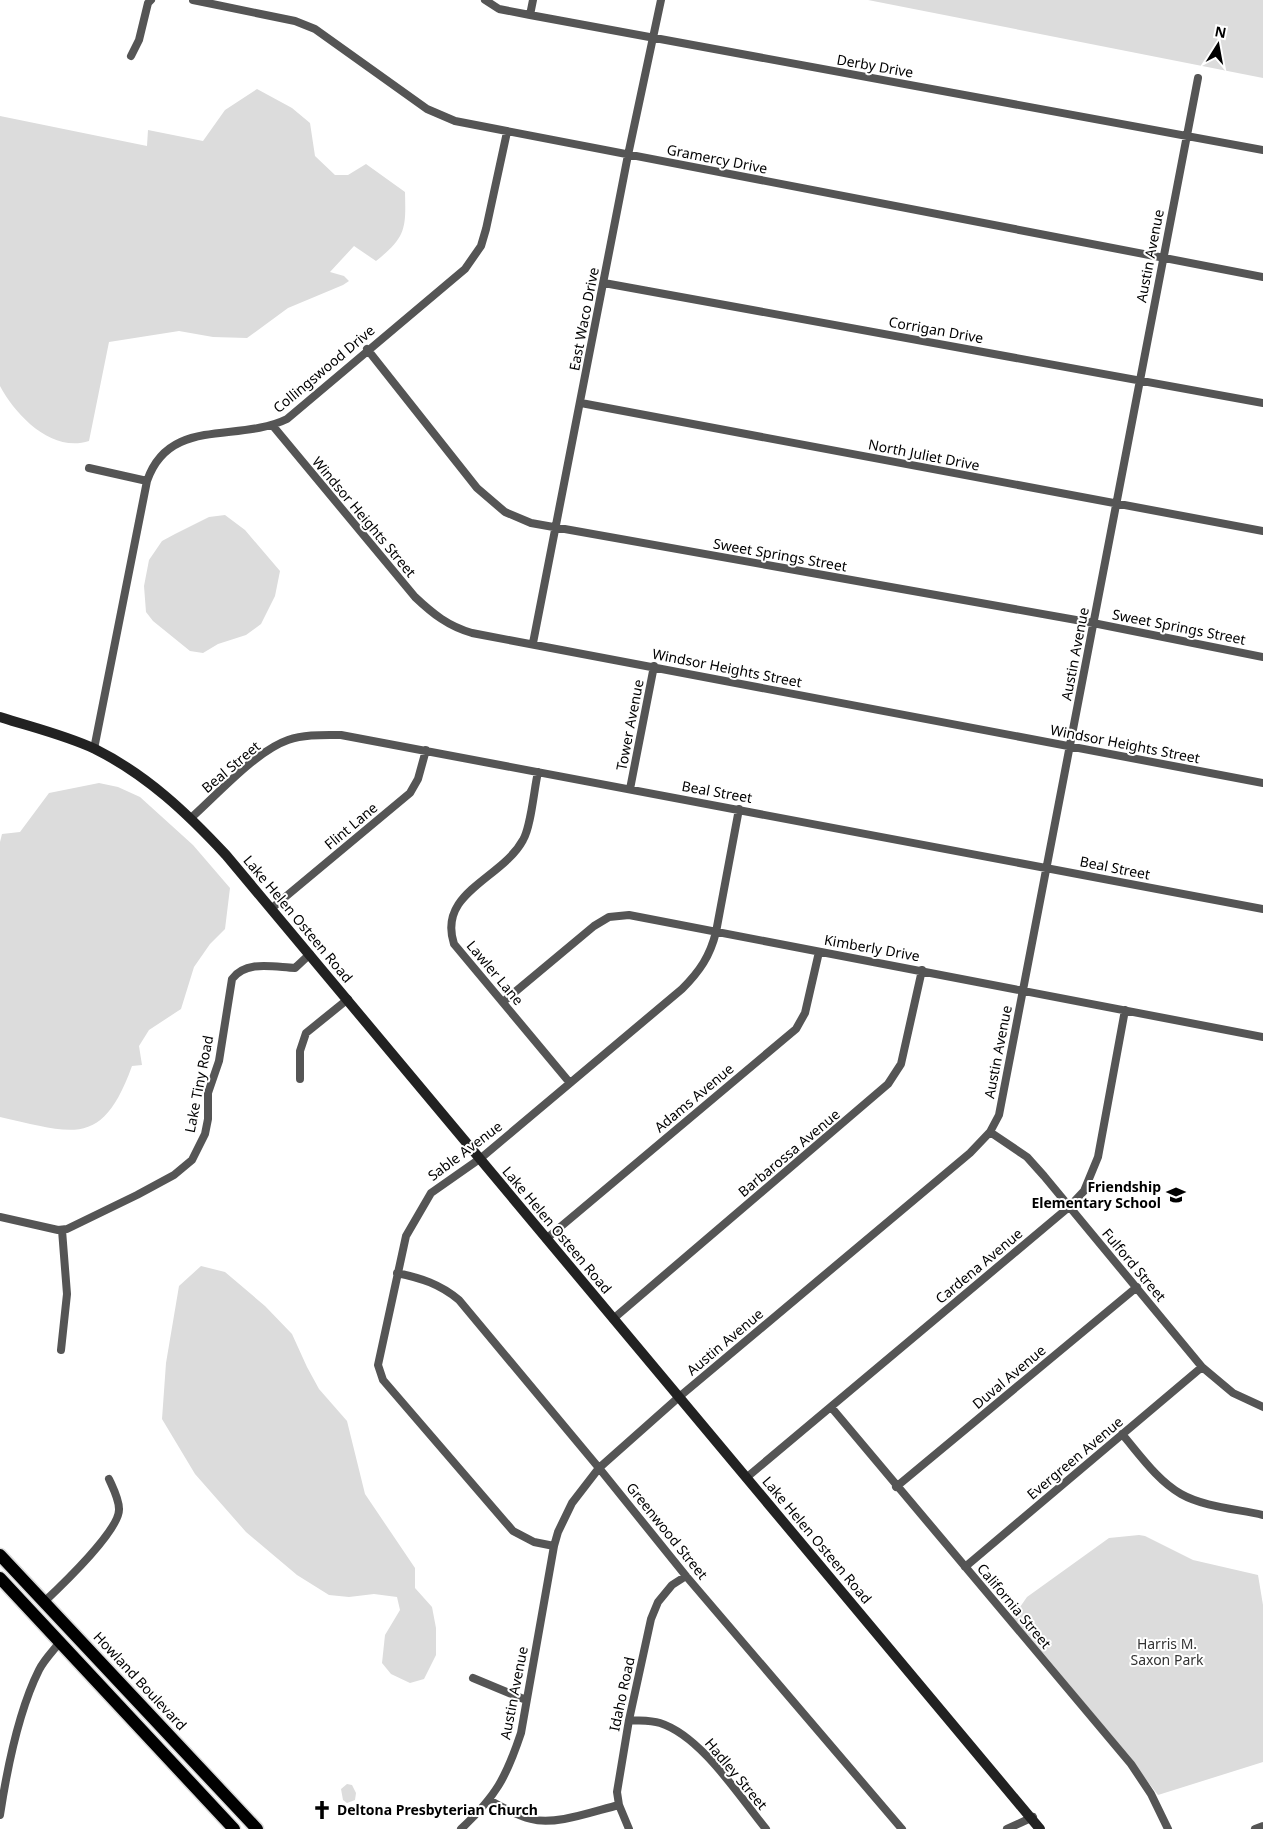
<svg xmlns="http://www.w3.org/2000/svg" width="1263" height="1829" viewBox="0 0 1263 1829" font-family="'Noto Sans',sans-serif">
<rect width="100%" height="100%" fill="#fff"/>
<!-- green -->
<path fill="#dcdcdc" d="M868 0H1263V78Z
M257 89 292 108 310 123 315 156 335 175H348L366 164 405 192C406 229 406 237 376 261L354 246 330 272 344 276 349 281 343 285 288 308 247 338 213 337 179 331 109 342 89 441C52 453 16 416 0 386V116L147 146 148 130 203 141 225 110Z
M225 515 245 530 280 571 275 596 261 624 246 635 218 644 203 653 190 651 153 621 146 612 144 586 149 560 162 541 175 534 209 517Z
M99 783 118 787 140 797 193 845 230 888 225 929 210 944 194 967 181 1009 149 1030 139 1046 142 1065 132 1066C102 1149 73 1133 0 1117V842L2 834 20 832 49 793Z
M201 1266 225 1272 265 1306 292 1334 307 1367 319 1389 347 1421 365 1494 415 1568V1588L432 1607 436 1628V1655L424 1679 410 1683 391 1674 382 1663 385 1635 400 1610 397 1597 374 1594 349 1597 329 1595 297 1575 246 1532 195 1474 162 1419 166 1363 179 1286Z
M1139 1535 1145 1536 1193 1560 1258 1575 1263 1605V1762L1158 1795 1117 1742 1013 1617 1027 1597 1109 1538Z
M347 1784 352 1785 356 1793 355 1800 347 1803 343 1800 341 1789Z"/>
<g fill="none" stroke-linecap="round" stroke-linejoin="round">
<!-- primary casing -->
<g stroke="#dbdbdb" stroke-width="15">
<path id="primary" d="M0 1555 257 1829
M0 1578 234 1829"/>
</g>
<!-- street -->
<path stroke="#555" stroke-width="8" d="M193 0 295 21 315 29 427 109 455 121 1263 277
M485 0 499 9 530 15 1263 150
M530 15 533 0
M131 56 139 40 148 3 151 0
M604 283 1263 403
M367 349 477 488 505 512 531 523 1093 623 1263 657
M581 403 1263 531
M273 426 415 597C433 614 448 626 472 633L1263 783
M89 468 147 481
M533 643 628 155 661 0
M94 749 147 481C169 416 238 443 287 419L465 269 481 246 486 229 507 132
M538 772C534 789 531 827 523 840 502 879 437 892 454 944L570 1083
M630 789 654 666
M191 818C217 795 256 751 288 740 305 734 324 735 341 735L1263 909
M272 908 410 793 418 779 426 750
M503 1002 594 926 609 917 629 915 1263 1037
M300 1079V1051L306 1033 348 999
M990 1132 1027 1157 1044 1176 1202 1367 1233 1393 1263 1407
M0 1217 58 1230 67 1229 137 1195 174 1175 192 1160 205 1134 208 1119V1093L219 1061 232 979C246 960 273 967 295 968L310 954
M546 1239 796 1029 805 1013 819 952
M397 1273C421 1278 440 1284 459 1300L599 1468 686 1576 902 1829
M613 1319 888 1084 901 1064 922 970
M61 1350 67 1294 62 1230
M831 1407 1131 1764 1151 1794 1168 1829
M1122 1434C1140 1455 1157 1480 1181 1494 1204 1507 1237 1509 1263 1515
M746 1478 1069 1207 1084 1191 1098 1157 1125 1010
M896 1487 1137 1287
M554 1546 534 1542 513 1531 383 1380 378 1365 406 1236 431 1193 481 1158 682 989C700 971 710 956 716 932L739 809
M965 1567 1202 1367
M44 1602C61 1586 120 1530 119 1509 119 1499 113 1488 109 1479
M473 1678 526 1700
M629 1720C638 1721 650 1720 660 1723 701 1736 739 1796 766 1829
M489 1800C503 1808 516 1815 531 1819 555 1826 594 1811 619 1805
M0 1815C7 1769 18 1712 39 1670 44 1660 53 1651 60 1642
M461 1829C496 1796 506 1778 521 1733L554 1546 558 1532 572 1503 599 1468 679 1397 970 1153 990 1132 999 1115 1198 78
M629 1829 619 1805 617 1792 629 1720 651 1619 658 1602 672 1585 686 1576
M1007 1829 1033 1817
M1255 1829 1263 1826"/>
<!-- secondary -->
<path stroke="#222" stroke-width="10" d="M0 717C31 727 65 735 95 749 147 775 187 813 226 855L1040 1829"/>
<!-- primary -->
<use href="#primary" stroke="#000" stroke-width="12"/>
</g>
<!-- icons -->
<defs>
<g id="school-bare" transform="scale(1.5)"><path d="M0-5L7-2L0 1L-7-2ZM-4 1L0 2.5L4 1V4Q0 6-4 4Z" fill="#000" stroke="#fff" stroke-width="2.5" paint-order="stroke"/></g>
<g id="church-bare" transform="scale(1.5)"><path d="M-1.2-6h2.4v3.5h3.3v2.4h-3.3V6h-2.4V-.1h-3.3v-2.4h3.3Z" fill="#000" stroke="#fff" stroke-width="2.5" paint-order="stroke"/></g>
</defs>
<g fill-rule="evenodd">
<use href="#school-bare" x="1176" y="1195"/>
<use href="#church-bare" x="322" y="1810"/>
</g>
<g text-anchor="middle" stroke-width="4" stroke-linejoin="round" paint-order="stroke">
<!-- street labels -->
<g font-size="14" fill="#000" stroke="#fff">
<text transform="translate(875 66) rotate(10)" y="5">Derby Drive</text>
<text transform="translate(717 159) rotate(11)" y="5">Gramercy Drive</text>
<text transform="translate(1150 256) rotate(-79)" y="5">Austin Avenue</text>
<text transform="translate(584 319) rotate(-79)" y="5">East Waco Drive</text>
<text transform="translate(936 330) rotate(10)" y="5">Corrigan Drive</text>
<text transform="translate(324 369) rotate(-40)" y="5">Collingswood Drive</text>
<text transform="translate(924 455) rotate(11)" y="5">North Juliet Drive</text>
<text transform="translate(364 517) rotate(50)" y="5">Windsor Heights Street</text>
<text transform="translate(780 555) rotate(10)" y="5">Sweet Springs Street</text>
<text transform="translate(1179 627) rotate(11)" y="5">Sweet Springs Street</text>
<text transform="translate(1075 654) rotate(-79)" y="5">Austin Avenue</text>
<text transform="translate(727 668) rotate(11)" y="5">Windsor Heights Street</text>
<text transform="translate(630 725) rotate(-79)" y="5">Tower Avenue</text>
<text transform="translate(1125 744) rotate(11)" y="5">Windsor Heights Street</text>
<text transform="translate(231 767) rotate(-40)" y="5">Beal Street</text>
<text transform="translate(717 792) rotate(10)" y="5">Beal Street</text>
<text transform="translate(351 826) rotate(-40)" y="5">Flint Lane</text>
<text transform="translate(1115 868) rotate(11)" y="5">Beal Street</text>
<text transform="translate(298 919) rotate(50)" y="5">Lake Helen Osteen Road</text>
<text transform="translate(872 948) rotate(10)" y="5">Kimberly Drive</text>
<text transform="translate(495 973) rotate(50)" y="5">Lawler Lane</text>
<text transform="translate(998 1052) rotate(-79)" y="5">Austin Avenue</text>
<text transform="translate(199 1084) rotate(-79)" y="5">Lake Tiny Road</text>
<text transform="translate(694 1098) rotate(-40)" y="5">Adams Avenue</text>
<text transform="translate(465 1151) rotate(-37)" y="5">Sable Avenue</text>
<text transform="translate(789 1153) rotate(-40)" y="5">Barbarossa Avenue</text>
<text transform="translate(557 1230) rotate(50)" y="5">Lake Helen Osteen Road</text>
<text transform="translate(1134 1265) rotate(50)" y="5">Fulford Street</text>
<text transform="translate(979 1266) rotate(-40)" y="5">Cardena Avenue</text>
<text transform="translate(725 1342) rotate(-40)" y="5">Austin Avenue</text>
<text transform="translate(1009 1377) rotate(-40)" y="5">Duval Avenue</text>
<text transform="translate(1075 1458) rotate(-40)" y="5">Evergreen Avenue</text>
<text transform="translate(667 1531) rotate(51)" y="5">Greenwood Street</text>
<text transform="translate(817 1540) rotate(50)" y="5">Lake Helen Osteen Road</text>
<text transform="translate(1014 1606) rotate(50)" y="5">California Street</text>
<text transform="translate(140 1681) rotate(47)" y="5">Howland Boulevard</text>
<text transform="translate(514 1693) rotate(-79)" y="5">Austin Avenue</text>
<text transform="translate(622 1694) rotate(-78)" y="5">Idaho Road</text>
<text transform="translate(736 1774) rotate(50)" y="5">Hadley Street</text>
</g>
<!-- poi labels -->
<g font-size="14" font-weight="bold" fill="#000" stroke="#fff" text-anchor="end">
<text x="1161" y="1192">Friendship<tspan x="1161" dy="16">Elementary School</tspan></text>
<text x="337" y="1815" text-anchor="start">Deltona Presbyterian Church</text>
</g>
<!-- park labels -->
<g font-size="14" fill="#333" stroke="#fff">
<text x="1167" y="1649">Harris M.<tspan x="1167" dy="16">Saxon Park</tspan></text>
</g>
</g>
<!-- north arrow -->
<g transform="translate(1218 45) rotate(11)" stroke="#ffffff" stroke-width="4" paint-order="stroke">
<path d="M0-4L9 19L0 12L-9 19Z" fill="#000000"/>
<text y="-8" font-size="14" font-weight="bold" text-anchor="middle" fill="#000000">N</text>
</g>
</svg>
